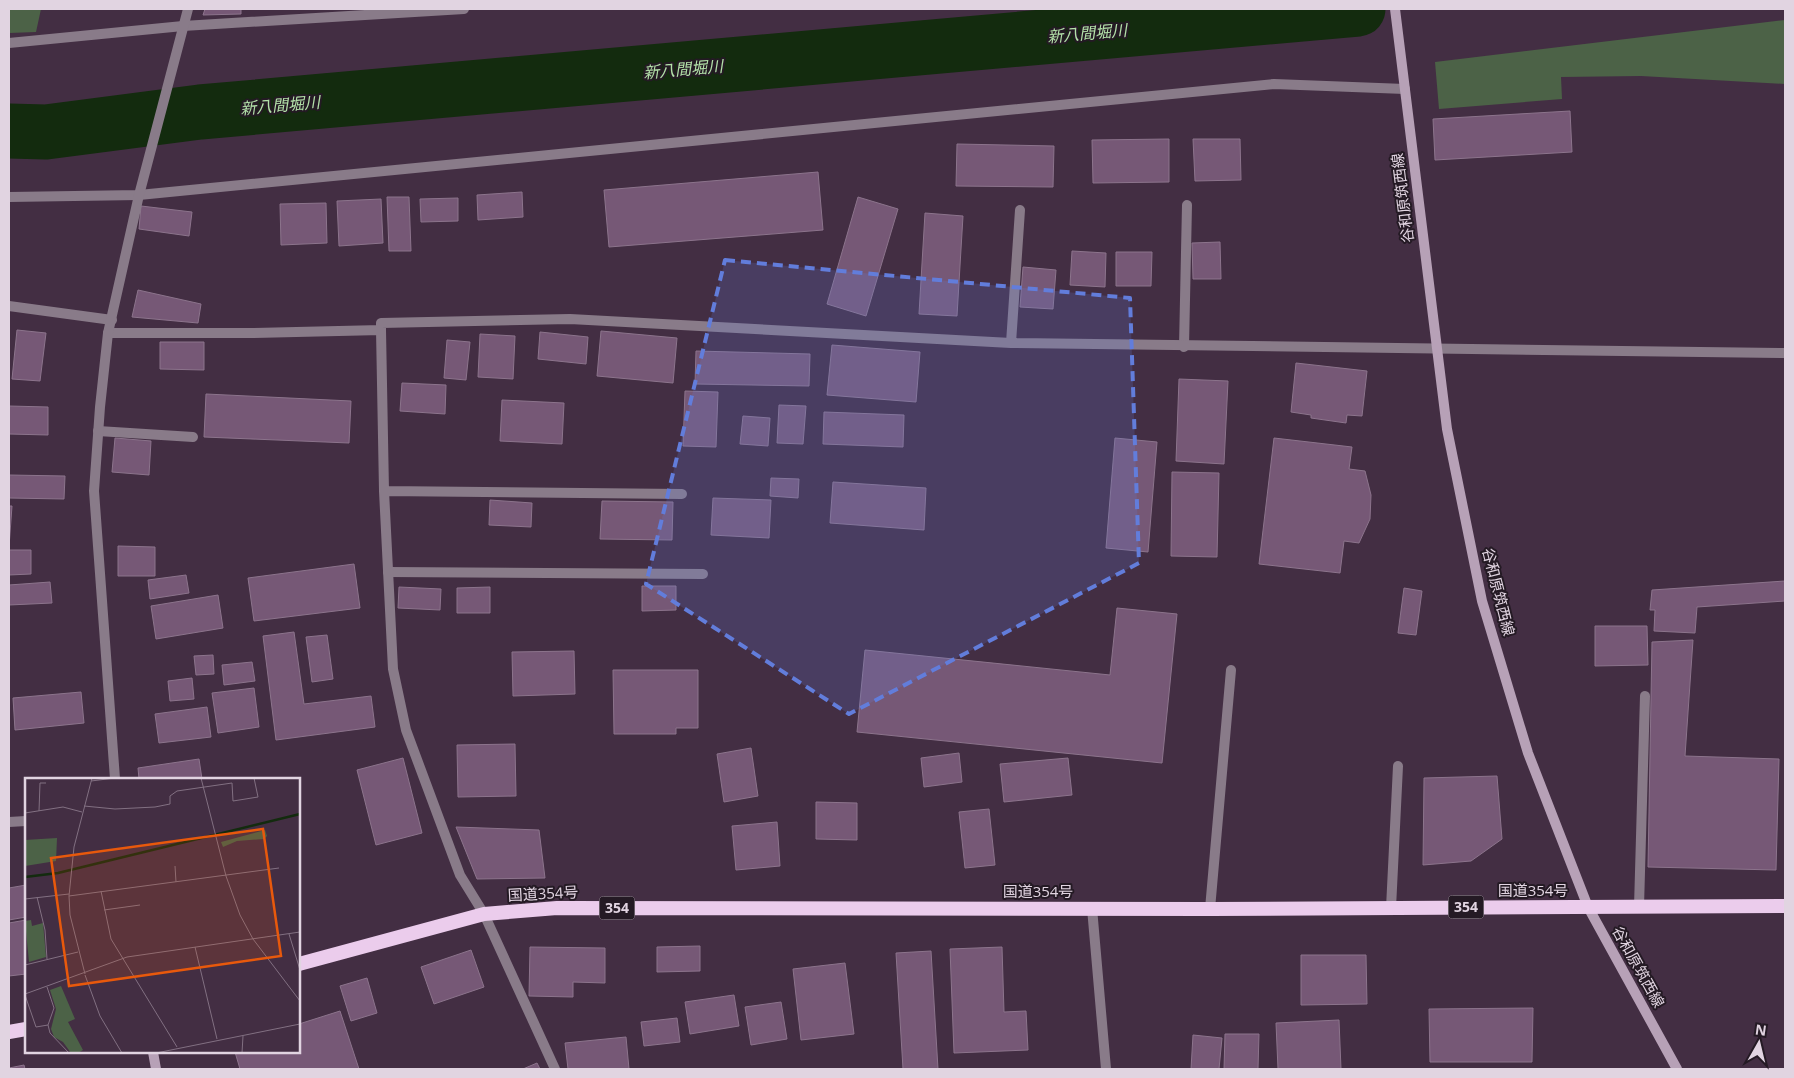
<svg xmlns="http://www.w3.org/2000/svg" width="1794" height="1078" viewBox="0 0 1794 1078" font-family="'Open Sans','Noto Sans JP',sans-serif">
<rect width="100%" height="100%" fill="#432e43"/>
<!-- green -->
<path fill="#4c6247" d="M9 9H41L36 32 9 33Z
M1785 20V84L1641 76 1561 77 1562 99 1439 109 1435 62Z"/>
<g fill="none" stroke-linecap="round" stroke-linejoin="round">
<!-- river -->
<path stroke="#132b0e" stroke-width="55" d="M9 131 46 132 200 112 1358 9"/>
</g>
<!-- building -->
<path fill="#765876" stroke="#8c748c" d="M205 9H241V14L203 15Z
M1570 111 1572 152 1435 160 1433 119Z
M1169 139V182L1093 183 1092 140Z
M1193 139H1240L1241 180 1195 181Z
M957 144 1054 146 1053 187 956 186Z
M818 172 823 230 609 247 604 190Z
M522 192 523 217 478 220 477 195Z
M387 197H409L411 251H389Z
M858 197 898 209 866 316 827 304Z
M458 198V221L421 222 420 199Z
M381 199 383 243 339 246 337 201Z
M326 203 327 243 281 245 280 204Z
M141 206 192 212 189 236 139 229Z
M925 213 963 216 957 316 919 314Z
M1220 242 1221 279H1193L1192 243Z
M1072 251 1106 253 1105 287 1070 285Z
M1116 252H1152L1151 286H1116Z
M1023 267 1056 270 1053 309 1020 307Z
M138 290 201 304 198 323 132 317Z
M17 330 46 333 40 381 12 379Z
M601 331 677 338 673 383 597 376Z
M540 332 588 337 586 364 538 359Z
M480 334 515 336 513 379 478 377Z
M447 340 470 342 466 380 444 378Z
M160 342H204V370L160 369Z
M832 345 920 352 916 402 827 395Z
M696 351 810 354 809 386 695 384Z
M1296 363 1367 371 1362 416 1347 415 1346 423 1311 418V415L1291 412Z
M1179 379 1228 381 1224 464 1176 461Z
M402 383 446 385 445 414 400 411Z
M685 391 718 392 716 447 683 446Z
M206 394 351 401 349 443 204 437Z
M502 400 564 403 562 444 500 441Z
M779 405 806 406 803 444 777 443Z
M9 406 48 407V435L9 434Z
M824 412 904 415 903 447 823 444Z
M743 416 770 418 768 446 740 444Z
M115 438 151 441 149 475 112 472Z
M1115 438 1157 442 1148 552 1106 548Z
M1274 438 1352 447 1349 469 1365 471 1371 495 1370 519 1359 543 1344 541 1340 573 1259 564Z
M1172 472 1219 473 1217 557 1171 556Z
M9 475 65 476 64 499 9 498Z
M771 478 799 479 798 498 770 496Z
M833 482 926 488 924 530 830 523Z
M713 498 771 500 769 538 711 535Z
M490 500 532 503 531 527 489 525Z
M602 501 673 502 672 540 600 539Z
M9 506H12L9 547Z
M118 546 155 547V576H118Z
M9 550H31V574L9 575Z
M354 564 360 608 254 621 248 578Z
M186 575 189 593 150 599 148 580Z
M1785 581V601L1697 607 1695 633 1654 631 1655 610H1650L1652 590Z
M50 582 52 603 9 605V585Z
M642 586H676V610L642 611Z
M399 587 441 589 440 610 398 608Z
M490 587V613H457V588Z
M1404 588 1422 591 1416 635 1398 633Z
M218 595 223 628 156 639 151 606Z
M1117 608 1177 614 1162 763 857 732 865 650 1110 675Z
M1595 626H1647L1648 665 1595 666Z
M294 632 304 704 371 696 375 727 276 740 263 636Z
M327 635 333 679 312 682 306 637Z
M1693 640 1685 756 1779 759 1776 870 1648 867 1652 642Z
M574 651 575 694 513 696 512 652Z
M213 655 214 674 196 675 194 656Z
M252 662 255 681 224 685 222 665Z
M613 670H698V728H676V734H614Z
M192 678 194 699 170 701 168 681Z
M254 688 259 727 218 733 212 693Z
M81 692 84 723 15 730 13 698Z
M207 707 211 737 159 743 155 714Z
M515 744 516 796 458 797 457 745Z
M751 748 758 796 724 802 717 754Z
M959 753 962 782 924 787 921 758Z
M403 758 422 833 376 845 357 770Z
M1068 758 1072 795 1004 802 1000 764Z
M199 759 202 779H139L138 768Z
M1497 776 1502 839 1471 861 1423 865 1424 778Z
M816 802 857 803V840L816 839Z
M989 809 995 865 965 868 959 812Z
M777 822 780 866 736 870 732 826Z
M456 827 539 830 545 878 477 879Z
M26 885V917L9 920V888Z
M26 920V974L9 976V923Z
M700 946V971L657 972V947Z
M530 947 605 948V983L573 982V997L529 996Z
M1002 947 1004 1012 1026 1011 1028 1050 954 1053 950 949Z
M471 950 484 987 434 1004 421 967Z
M931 951 938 1069H903L896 953Z
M1301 955H1366L1367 1004 1301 1005Z
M845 963 854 1034 801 1040 793 969Z
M367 978 377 1013 351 1021 340 986Z
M734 995 739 1026 690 1034 685 1002Z
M781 1002 787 1039 751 1045 745 1007Z
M1533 1008 1532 1062H1430L1429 1009Z
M340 1011 359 1069H240L235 1052H299V1024Z
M677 1018 680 1042 644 1046 641 1022Z
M1339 1020 1341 1069H1278L1276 1023Z
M1225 1034H1259L1258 1069H1224Z
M1193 1035 1222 1038 1219 1069H1191Z
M626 1037 629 1069H568L565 1043Z
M537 1063 540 1069H523Z
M24 1065 25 1069H9V1068Z"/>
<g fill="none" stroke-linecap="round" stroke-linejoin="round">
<!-- service -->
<path stroke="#897b89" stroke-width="10" d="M9 43 183 26 464 9
M9 197 139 195 1274 84 1405 89
M1184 347 1187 205
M98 431 193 437
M388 572 703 574
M1639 907 1645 696
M1391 908 1398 766
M1210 909 1231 670"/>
<!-- minor -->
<path stroke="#897b89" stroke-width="10" d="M9 306 112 320
M381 330 384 491 393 669 406 730 460 875 484 914 555 1069
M108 333H254L381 330V323L570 319 1011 343 1785 353
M1011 343 1020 210
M384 491 682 494
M9 822 26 821"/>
<!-- tertiary -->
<path stroke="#897b89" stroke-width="10" d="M115 779 94 491 100 407 108 333 139 195 188 9
M1092 908 1106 1069"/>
<!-- secondary -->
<path stroke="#b7a1b7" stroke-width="10" d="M1395 9 1447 429 1482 601 1528 753 1588 907 1677 1069
M153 1052 156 1069"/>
<!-- trunk -->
<path stroke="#ebccec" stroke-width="14" d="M299 964 484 914 557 908 1210 909 1785 906
M9 1032 26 1029"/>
</g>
<!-- marked area -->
<path fill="#627ddb" fill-opacity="0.2" stroke="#627ddb" stroke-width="4" stroke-dasharray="10 6" stroke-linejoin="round" d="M725 260 1130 298 1139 563 849 714 646 584Z"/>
<g text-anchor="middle" stroke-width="4" stroke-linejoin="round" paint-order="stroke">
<!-- shield labels -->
<g fill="#241a24" stroke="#a89ca8" stroke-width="1">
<rect x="1448.5" y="895.5" width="35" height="23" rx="4"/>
<rect x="599.5" y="896.5" width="35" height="23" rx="4"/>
</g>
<g font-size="14" font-weight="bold" fill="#e1d4e1">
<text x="1466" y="912">354</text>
<text x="617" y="913">354</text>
</g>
<!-- street labels -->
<g font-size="15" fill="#e1d4e1" stroke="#241a24">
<text transform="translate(1403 198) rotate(-97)" y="5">谷和原筑西線</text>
<text transform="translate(1498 592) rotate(76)" y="5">谷和原筑西線</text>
<text x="1533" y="896">国道354号</text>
<text x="1038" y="897">国道354号</text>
<text transform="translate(543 894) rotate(-3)" y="5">国道354号</text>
<text transform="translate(1638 967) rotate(61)" y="5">谷和原筑西線</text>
</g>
<!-- water labels -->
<g font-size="16" font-style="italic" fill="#b3e1a9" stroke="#241a24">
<text transform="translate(1087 33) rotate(-5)" y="6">新八間堀川</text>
<text transform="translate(683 69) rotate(-5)" y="6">新八間堀川</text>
<text transform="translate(280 105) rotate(-5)" y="6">新八間堀川</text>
</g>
</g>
<!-- overview -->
<g transform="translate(25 778)">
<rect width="275" height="275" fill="#432e43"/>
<path d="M240 52 242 58 239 61 212 63 198 69 196 64ZM32 60 31 83 0 88V62ZM6 142 7 148 18 145 21 179 4 184 0 143ZM36 208 50 241 43 244 58 272 53 275H46L38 264 29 259 26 251 31 231 25 212Z" fill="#4c6247"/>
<path fill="none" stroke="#132b0e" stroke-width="2.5" d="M0 99 33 95 275 36"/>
<path fill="none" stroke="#827082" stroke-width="1" d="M176 0 201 98 215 137 228 161 275 223M66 3 90 0M59 28 90 31 130 29 145 26V18L152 13 207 5 208 23 233 19 229 0M14 33 15 5H21M0 35 38 29 57 34M150 88 151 104M76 113 86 161 152 269M44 118 254 90M12 119 20 152 22 181M0 121 44 116M79 132 115 127M264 156 275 192M170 169 192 261M0 187 53 174M60 196 45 137 44 118 49 69 67 0M60 197 75 238 97 275M22 209 29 230 23 247 25 255 44 275M0 216 102 179 275 154M0 217 11 249 23 247M131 275 275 246M217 275 218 258"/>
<path fill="#e8590c" fill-opacity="0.15" stroke="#e8590c" stroke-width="2.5" d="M238 51 256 178 44 208 26 80Z"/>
<rect width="275" height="275" fill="none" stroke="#e1d4e1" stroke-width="2.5"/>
</g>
<!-- border -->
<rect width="1794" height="1078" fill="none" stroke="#e1d4e1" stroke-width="20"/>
<!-- north arrow -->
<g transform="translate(1759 1043) rotate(8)" stroke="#241a24" stroke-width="4" paint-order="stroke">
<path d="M0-4L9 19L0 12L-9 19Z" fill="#e1d4e1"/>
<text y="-8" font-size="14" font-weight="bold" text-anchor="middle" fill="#e1d4e1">N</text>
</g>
</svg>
